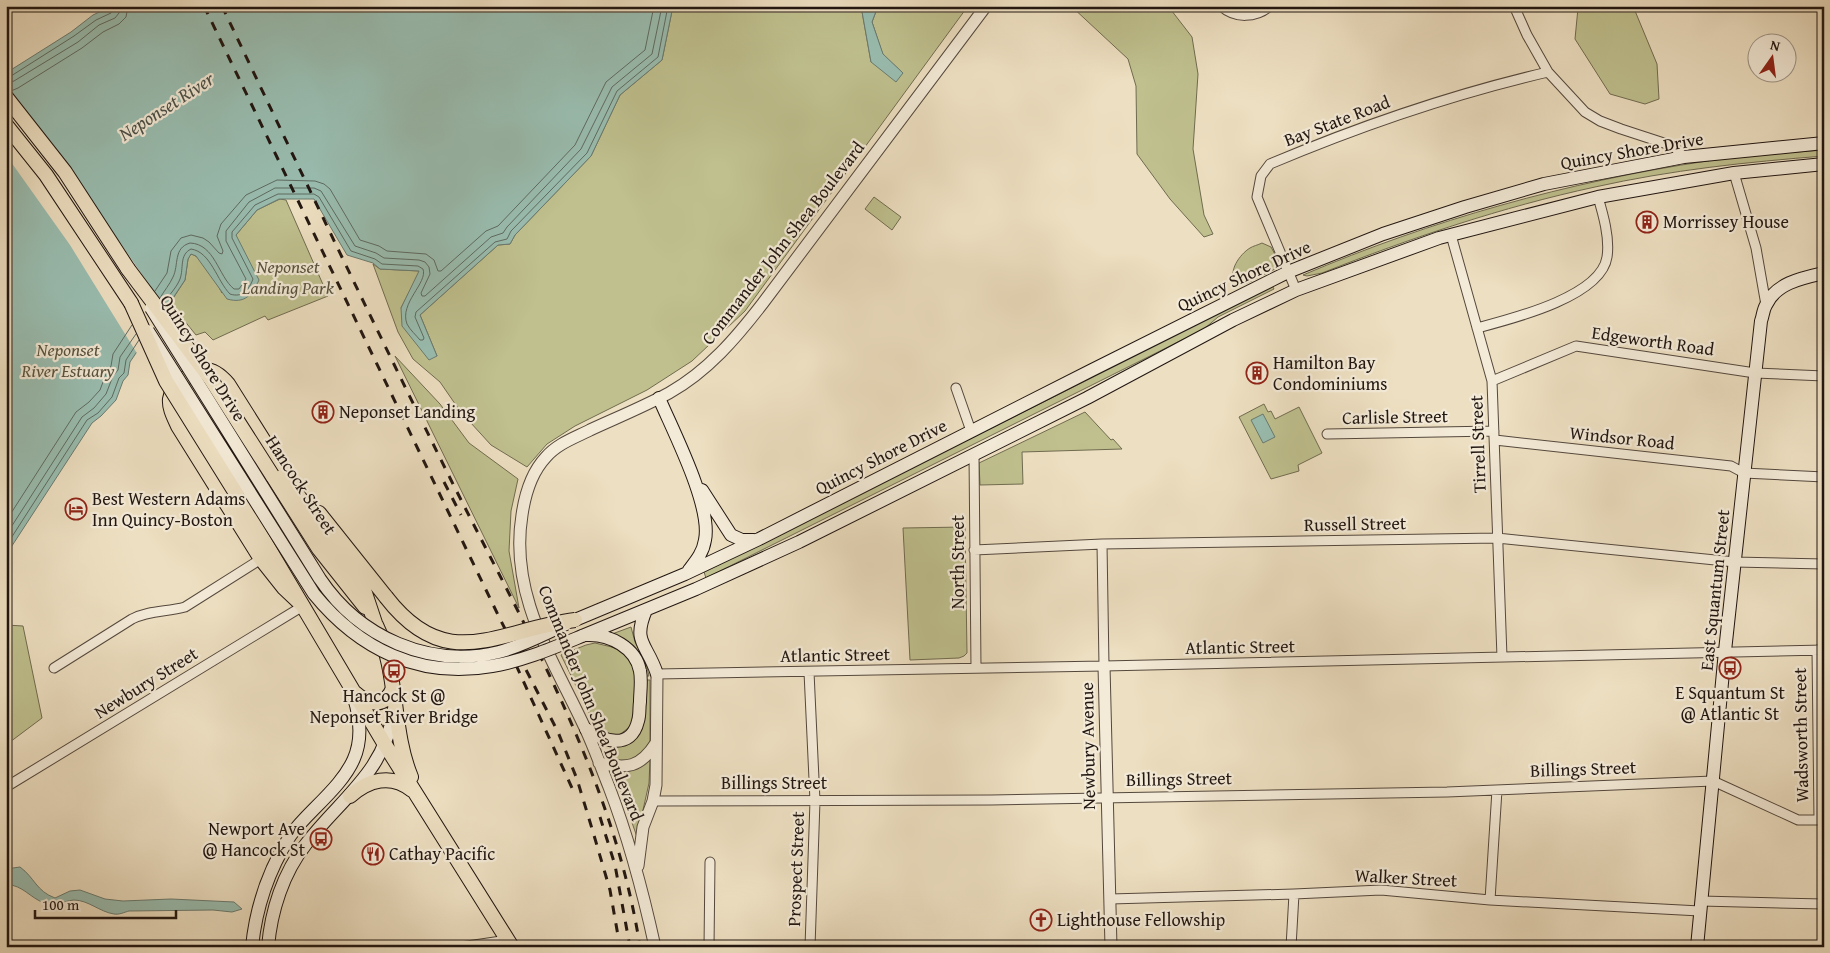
<svg xmlns="http://www.w3.org/2000/svg" width="1830" height="953" viewBox="0 0 1830 953" font-family="'Gentium Book Plus',serif">
<rect width="100%" height="100%" fill="#eddfc1"/>
<filter id="stains"><feTurbulence type="fractalNoise" baseFrequency=".004" numOctaves="4"/><feColorMatrix values="0 0 0 0 .2 0 0 0 0 .09 0 0 0 0 .02 0 0 0 .5 -.17"/></filter>
<radialGradient id="worn" r=".72"><stop offset=".6" stop-color="#630" stop-opacity="0"/><stop offset="1" stop-color="#630" stop-opacity=".3"/></radialGradient>
<!-- green -->
<path fill="#bfc08e" stroke="#706b50" d="M673 6H861L871 62 903 73 883 55 872 22 878 6H968L745 311 692 361 647 390 575 426 547 444 527 467 491 445 460 411 440 382 413 359 398 332 373 264 380 269 420 271 401 308 437 356 420 315 498 245 510 244 515 235 591 156 620 95 662 60Z
M1071 6H1168L1192 37 1198 74 1193 149 1204 215 1213 234 1204 237 1170 199 1137 154 1136 86 1128 59Z
M1576 6H1633L1657 64 1659 99 1645 104 1610 94 1575 39 1578 8Z
M1824 150V156C1747 162 1671 170 1595 187 1502 207 1411 238 1322 273L1307 276 1303 275C1432 220 1567 182 1707 161 1745 155 1785 153 1824 150Z
M874 197 901 217 892 230 865 209Z
M280 199 286 200 328 296 268 320 265 316 213 340 205 332 196 335 170 303 185 280 188 259 191 254C205 258 215 281 222 293L236 235 257 210Z
M1262 243 1271 247 1278 260 1277 268 1247 283 1244 284 1236 282C1227 272 1240 254 1250 248 1253 246 1258 245 1262 243Z
M1273 287 1274 289 1218 317 1204 329 706 578 704 572Z
M395 356 440 404 469 443 518 479 511 511 509 551 519 608Z
M1264 404 1268 412 1271 411 1275 419 1299 407 1322 453 1298 465 1299 471 1271 479 1239 417Z
M1085 412 1111 440 1113 439 1122 449 1022 452 1023 484 980 485 979 463Z
M965 527 967 653 964 656 959 658 910 660 903 528Z
M6 625 23 626 42 718 6 745Z
M631 627 635 642 646 663 649 676H646L612 634Z
M595 643 616 648 626 656 633 666 636 678 633 722 627 729 619 735 610 736 597 729 561 655 586 645Z
M646 680H650V741L646 749 634 761H609L606 753C610 745 616 746 624 745Z
M650 759 649 783 637 837 614 771C629 773 637 767 650 759Z"/>
<!-- water -->
<path fill="#99bdb0" stroke="#697a70" d="M112 6H673L662 60 620 95 591 156 515 235 510 244 498 245 420 315 437 356 429 360 402 326 401 308 419 271 380 269 373 263 347 255 314 199H279L257 210 236 235 259 280C252 295 245 304 227 299L196 256 191 254 188 259 185 280 130 362 128 375 123 381 116 400 101 416 92 423 6 555V73L71 32 93 15Z
M861 6H878L872 22 883 54 903 73 896 82 871 62Z
M1263 414 1275 437 1263 443 1251 420Z
M20 867C35 878 36 891 55 898L70 891 80 890 105 899 123 901 171 899 234 902 242 909 232 912 213 910 129 911C125 912 119 915 114 914 100 912 88 900 74 900 63 901 54 907 44 903 29 897 24 886 6 884V869Z"/>
<!-- pier -->
<path fill="#eddfc1" d="M6 88 106 222 167 311 138 355 70 245 6 155Z"/>
<g fill="none" stroke-linecap="round" stroke-linejoin="round">
<!-- shore -->
<path stroke="#5d6a60" stroke-width="1" d="M6 77 11 76 74 36 96 20 111 13 114 6
M6 83 14 81 78 42 99 25 115 18 119 13 120 6
M11 91 18 88 82 48 103 32 119 24 126 17 128 6
M155 291 167 273 171 251 181 238 191 235 203 238 209 242 219 253 222 254 223 251 217 236 221 224 246 195 277 180 315 181 324 184 330 189 360 240 379 246 387 251 426 254 434 260 438 271H441L486 231 498 226 575 145 606 82 645 50 654 6
M160 298C164 291 170 284 173 277 179 265 173 248 190 243 215 244 218 276 234 289H239L246 279 226 241V231L249 202 275 188H314L321 191 355 246 376 253 384 258 419 260 425 262 429 267 430 274 421 293 422 296H425L491 237 503 233 507 227 581 149 612 87 652 54 662 6
M164 303C169 295 177 287 180 279 184 268 179 255 191 249 211 252 217 281 230 294 242 298 249 290 253 279L232 238V232L255 205 278 194H314L319 197 351 251 375 259 382 264 418 266 423 269C428 283 399 303 407 324 410 330 416 335 420 340H423L424 338 415 317 416 312 495 242 507 239 511 231 587 153 617 91 658 57 668 6
M6 521 76 412 89 402 100 390 106 374 111 366 113 354 132 325
M6 535 82 417 94 408 106 394 113 376 118 370 120 357 136 334
M6 546 87 420 98 413 112 397 119 378 124 373 126 360 139 340"/>
<!-- minor casing -->
<g stroke="#54483d" stroke-width="11">
<path id="minor" d="M1221 6C1235 19 1256 18 1270 6
M1514 6 1527 35 1548 72 1585 112 1600 121 1621 129 1673 146 1684 157
M1734 173 1756 248 1766 305
M1451 235 1492 381 1502 657
M1296 290 1257 197 1261 176 1270 164C1360 126 1453 94 1548 72
M1477 328C1511 319 1601 297 1607 257 1610 238 1603 214 1598 197
M1492 381 1576 346 1755 373 1824 376
M956 388 971 431
M1327 434 1494 431
M1495 440 1731 466 1744 473 1824 477
M974 455 976 668
M1102 544 1104 666
M974 550 1102 544 1497 538 1735 562 1824 564
M1817 650 1819 820
M54 668 132 619C149 610 167 612 185 607L261 559
M809 672 815 801 810 947
M657 674 1104 666 1824 650
M6 787 303 606
M653 801 991 800 1447 792 1713 781 1798 820H1824
M1110 899 1294 894 1381 890 1490 900 1700 911
M1490 900 1497 790
M1701 901 1824 904
M461 947 508 940
M709 947 710 862
M1291 947 1294 894"/>
</g>
<!-- tertiary casing -->
<g stroke="#54483d" stroke-width="13">
<path id="tertiary" d="M1104 666 1111 947
M599 763C627 769 640 768 656 743
M638 866 643 827 653 801 656 785 657 674
M655 947C643 892 629 839 609 787 601 767 594 747 585 728 553 659 509 595 522 515 525 494 531 473 546 457 557 444 574 438 590 430 616 418 643 407 669 393 708 371 736 338 763 303L986 6"/>
</g>
<!-- secondary casing -->
<g stroke="#211611" stroke-width="14">
<path id="secondary" d="M659 398C673 431 712 506 705 540 703 553 696 561 689 570
M702 490 731 535 742 540H754
M646 610C632 643 647 643 657 674
M575 620 685 574 759 539 1092 370 1288 272 1383 234 1465 207 1544 184 1684 157 1824 143
M582 636 696 589 799 542 1087 398 1233 320 1296 290 1439 238 1598 197 1734 173 1824 164
M586 729C603 741 631 751 638 721 640 715 639 708 640 702 640 692 642 681 640 671 636 648 610 634 587 635
M252 947C256 906 268 871 290 836 297 826 306 817 315 808 350 773 370 750 354 698
M268 947C271 911 283 873 306 844 341 798 385 773 394 709
M1697 947 1725 651 1761 321C1763 316 1763 310 1766 305 1776 283 1802 278 1824 273"/>
</g>
<!-- primary casing -->
<g stroke="#211611" stroke-width="16">
<path id="primary" d="M6 97 65 172 128 269
M6 125 46 175 131 303
M272 475 319 549 365 607
M237 495 384 743 512 947
M319 513 386 597
M303 606 284 588 261 559 178 426C174 417 169 408 170 399 172 386 192 370 205 370 214 370 222 377 228 384L308 511 358 580 365 593 375 623
M376 625C399 672 391 729 411 777
M355 693C368 705 386 708 393 688
M350 796C368 780 391 773 412 790"/>
</g>
<!-- minor -->
<use href="#minor" stroke="#f3ead7" stroke-width="9"/>
<!-- tertiary -->
<use href="#tertiary" stroke="#f3ead7" stroke-width="11"/>
<!-- secondary -->
<use href="#secondary" stroke="#f3ead7" stroke-width="12"/>
<!-- primary -->
<use href="#primary" stroke="#eddfc1" stroke-width="14"/>
<!-- rail -->
<path stroke="#211611" stroke-width="3" stroke-dasharray="9 9" stroke-linecap="butt" d="M204 6 501 621 558 732 577 779 593 832 610 890 620 947
M222 6C297 164 372 321 450 478 525 628 614 778 640 947
M444 482 461 515
M516 665 572 788
M600 817 615 865 630 947"/>
<!-- secondary-bridge casing -->
<g stroke="#211611" stroke-width="14" stroke-linecap="butt">
<path id="secondary-bridge" d="M151 308 320 579C359 637 429 669 499 652 522 646 544 634 566 624
M148 331 314 594C359 649 419 679 492 666 523 661 553 648 582 636"/>
</g>
<!-- primary-bridge casing -->
<g stroke="#211611" stroke-width="16" stroke-linecap="butt">
<path id="primary-bridge" d="M128 269 210 378 272 475
M131 303 166 381 237 495
M386 597C447 676 497 630 575 620"/>
</g>
<!-- secondary-bridge -->
<use href="#secondary-bridge" stroke="#f3ead7" stroke-width="12"/>
<!-- primary-bridge -->
<use href="#primary-bridge" stroke="#eddfc1" stroke-width="14"/>
</g>
<!-- icons -->
<defs>
<g id="building-ring" transform="scale(1.125)"><circle r="9.5" fill="#f3ead7" stroke="#8f2418" stroke-width="1.5"/><path d="M-4-6H4V6H1V3H-1V6H-4ZM-2.5-4.3h1.7v1.8h-1.7ZM.8-4.3h1.7v1.8H.8ZM-2.5-1h1.7V.8h-1.7ZM.8-1h1.7V.8H.8Z" fill="#8f2418"/></g>
<g id="hotel-ring" transform="scale(1.125)"><circle r="9.5" fill="#f3ead7" stroke="#8f2418" stroke-width="1.5"/><path d="M-6-4.5h1.5V1H6V5H4.5V3h-9V5H-6ZM-4 0a1.8 1.8 0 1 1 3.6 0ZM.5 0V-2.5h3Q6-2.5 6 0Z" fill="#8f2418"/></g>
<g id="bus-ring" transform="scale(1.125)"><circle r="9.5" fill="#f3ead7" stroke="#8f2418" stroke-width="1.5"/><path d="M-5-6H5V4H4V6H2V4H-2V6H-4V4H-5ZM-3.5-4V0h7V-4ZM-3.5 1.2v1.5H-2V1.2ZM2 1.2v1.5H3.5V1.2Z" fill="#8f2418"/></g>
<g id="restaurant-ring" transform="scale(1.125)"><circle r="9.5" fill="#f3ead7" stroke="#8f2418" stroke-width="1.5"/><path d="M-5-6h1v4h1v-4h1v4h1v-4h1v5L-1.5 .5V6h-2V.5L-5-1ZM5-6V6H3V1.5H1.5Q1.5-4 5-6Z" fill="#8f2418"/></g>
<g id="church-ring" transform="scale(1.125)"><circle r="9.5" fill="#f3ead7" stroke="#8f2418" stroke-width="1.5"/><path d="M-1.2-6h2.4v3.5h3.3v2.4h-3.3V6h-2.4V-.1h-3.3v-2.4h3.3Z" fill="#8f2418"/></g>
</defs>
<g fill-rule="evenodd">
<use href="#building-ring" x="1647" y="222"/>
<use href="#building-ring" x="1257" y="373"/>
<use href="#building-ring" x="323" y="412"/>
<use href="#hotel-ring" x="76" y="509"/>
<use href="#bus-ring" x="1730" y="668"/>
<use href="#bus-ring" x="394" y="671"/>
<use href="#bus-ring" x="321" y="839"/>
<use href="#restaurant-ring" x="373" y="854"/>
<use href="#church-ring" x="1041" y="920"/>
</g>
<g text-anchor="middle" stroke-width="4.5" stroke-linejoin="round" paint-order="stroke">
<!-- street labels -->
<g font-size="18" fill="#211611" stroke="#f3ead7">
<text transform="translate(1337 121) rotate(-21)" y="6">Bay State Road</text>
<text transform="translate(1632 151) rotate(-10)" y="6">Quincy Shore Drive</text>
<text transform="translate(783 243) rotate(-52)" y="6">Commander John Shea Boulevard</text>
<text transform="translate(1244 276) rotate(-25)" y="6">Quincy Shore Drive</text>
<text transform="translate(1653 341) rotate(8)" y="6">Edgeworth Road</text>
<text transform="translate(203 358) rotate(58)" y="6">Quincy Shore Drive</text>
<text transform="translate(1395 417) rotate(-1)" y="6">Carlisle Street</text>
<text transform="translate(1622 438) rotate(6)" y="6">Windsor Road</text>
<text transform="translate(1478 444) rotate(-92)" y="6">Tirrell Street</text>
<text transform="translate(881 457) rotate(-27)" y="6">Quincy Shore Drive</text>
<text transform="translate(301 485) rotate(57)" y="6">Hancock Street</text>
<text transform="translate(1355 524) rotate(-1)" y="6">Russell Street</text>
<text transform="translate(958 562) rotate(-90)" y="6">North Street</text>
<text transform="translate(1715 590) rotate(-84)" y="6">East Squantum Street</text>
<text transform="translate(1240 647) rotate(-1)" y="6">Atlantic Street</text>
<text transform="translate(835 655) rotate(-1)" y="6">Atlantic Street</text>
<text transform="translate(146 683) rotate(-32)" y="6">Newbury Street</text>
<text transform="translate(591 703) rotate(68)" y="6">Commander John Shea Boulevard</text>
<text transform="translate(1801 735) rotate(-91)" y="6">Wadsworth Street</text>
<text transform="translate(1088 746) rotate(-91)" y="6">Newbury Avenue</text>
<text transform="translate(1583 769) rotate(-2)" y="6">Billings Street</text>
<text transform="translate(1179 779) rotate(-1)" y="6">Billings Street</text>
<text x="774" y="789">Billings Street</text>
<text transform="translate(796 869) rotate(-88)" y="6">Prospect Street</text>
<text transform="translate(1406 878) rotate(3)" y="6">Walker Street</text>
</g>
<!-- poi labels -->
<g font-size="18" fill="#211611" stroke="#f3ead7" text-anchor="start">
<text x="1663" y="228">Morrissey House</text>
<text x="1273" y="369">Hamilton Bay<tspan x="1273" dy="21">Condominiums</tspan></text>
<text x="339" y="418">Neponset Landing</text>
<text x="92" y="505">Best Western Adams<tspan x="92" dy="21">Inn Quincy-Boston</tspan></text>
<text x="1730" y="699" text-anchor="middle">E Squantum St<tspan x="1730" dy="21">@ Atlantic St</tspan></text>
<text x="394" y="702" text-anchor="middle">Hancock St @<tspan x="394" dy="21">Neponset River Bridge</tspan></text>
<text x="305" y="835" text-anchor="end">Newport Ave<tspan x="305" dy="21">@ Hancock St</tspan></text>
<text x="389" y="860">Cathay Pacific</text>
<text x="1057" y="926">Lighthouse Fellowship</text>
</g>
<!-- park labels -->
<g font-size="18" font-style="italic" fill="#58523d" stroke="#f3ead7">
<text x="288" y="273">Neponset<tspan x="288" dy="21">Landing Park</tspan></text>
<text x="68" y="356">Neponset<tspan x="68" dy="21">River Estuary</tspan></text>
</g>
<!-- water labels -->
<g font-size="19" font-style="italic" fill="#4b5049" stroke="#f3ead7">
<text transform="translate(166 106) rotate(-33)" y="7">Neponset River</text>
</g>
</g>
<!-- margin -->
<rect width="1830" height="953" fill="none" stroke="#eddfc1" stroke-width="25"/>
<rect x="8" y="8" width="1815" height="938" fill="none" stroke="#211611" stroke-width="2.5"/>
<rect x="12" y="12" width="1805" height="928" fill="none" stroke="#211611"/>
<!-- north arrow -->
<g transform="translate(1772 58) rotate(14)"><circle r="24" fill="#f3ead7" stroke="#9f9588"/>
<path d="M0-4L9 19L0 12L-9 19Z" fill="#8f2418"/>
<text y="-8" font-size="14" font-weight="bold" text-anchor="middle" fill="#211611">N</text>
</g>
<!-- scale -->
<path d="M35 910v8h141v-8" fill="none" stroke="#211611" stroke-width="2.5"/>
<text x="42" y="910" font-size="15" fill="#211611" stroke="#f3ead7" stroke-width="4" paint-order="stroke">100 m</text>
<rect width="100%" height="100%" filter="url(#stains)"/>
<rect width="100%" height="100%" fill="url(#worn)"/>
</svg>
